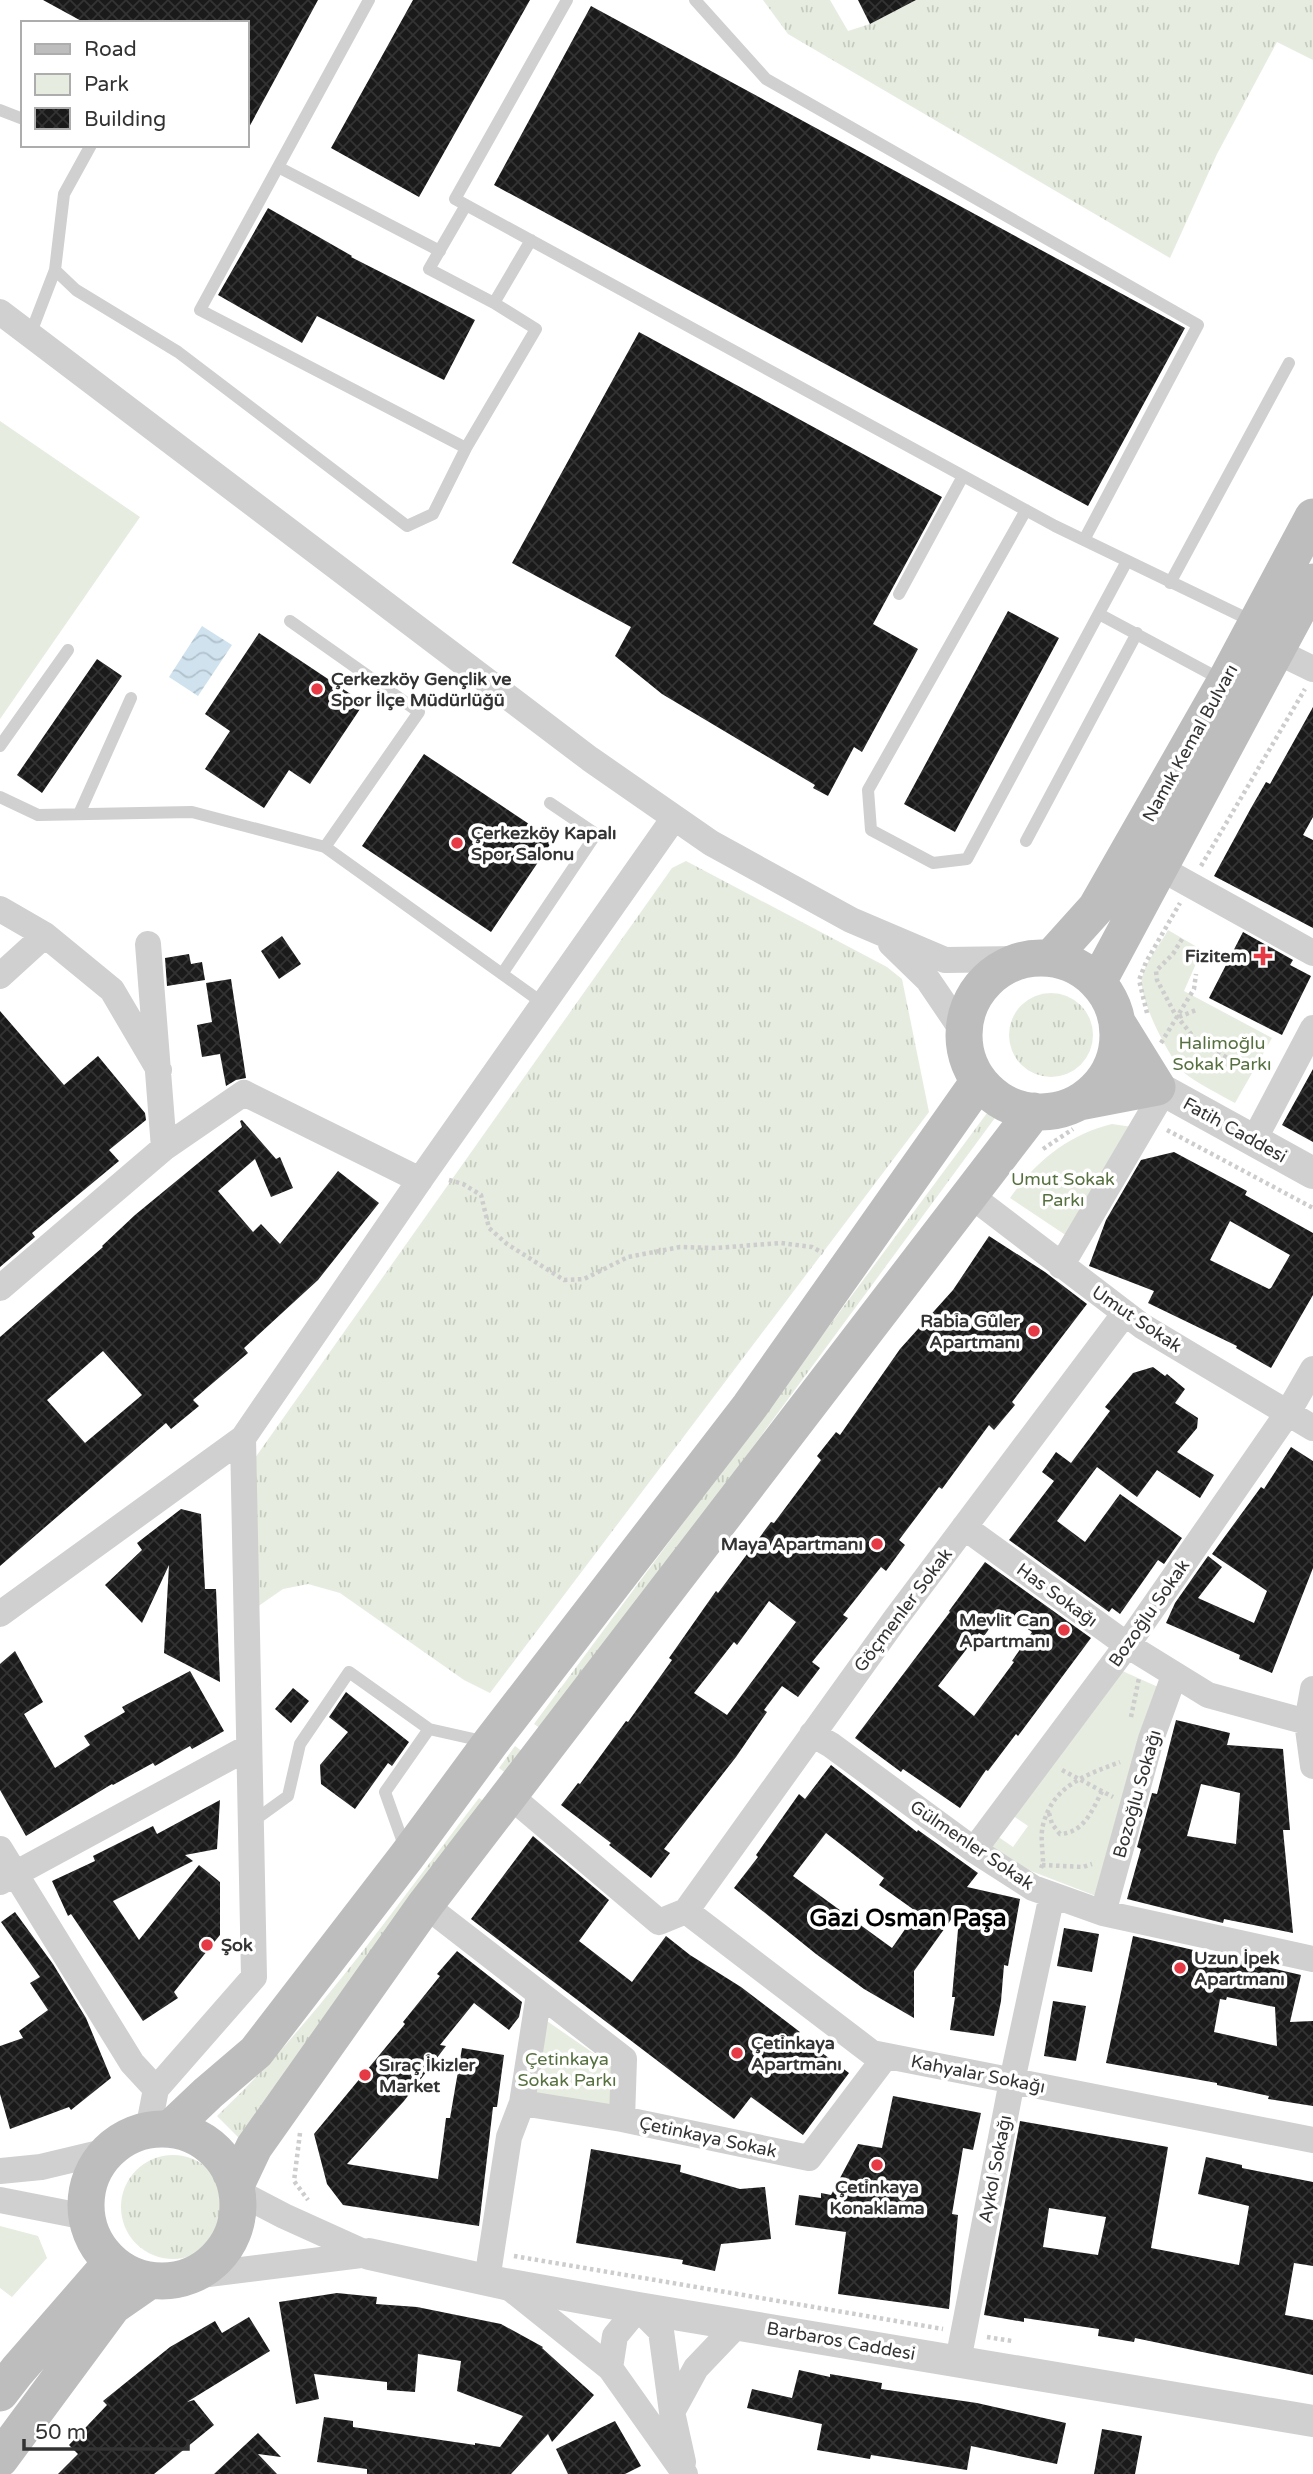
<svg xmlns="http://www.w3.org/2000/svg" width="1313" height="2474" viewBox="0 0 1313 2474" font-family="'Varela Round',sans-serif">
<defs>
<pattern id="grass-tufts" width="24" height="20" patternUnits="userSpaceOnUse" patternTransform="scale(1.75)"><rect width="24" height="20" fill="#e6ecdf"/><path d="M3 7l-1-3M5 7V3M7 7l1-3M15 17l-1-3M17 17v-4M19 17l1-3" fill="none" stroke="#c6cbc0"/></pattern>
<pattern id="water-waves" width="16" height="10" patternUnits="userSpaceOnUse" patternTransform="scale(1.75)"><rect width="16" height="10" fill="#cfe2ee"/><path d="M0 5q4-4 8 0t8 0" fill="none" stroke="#b2c2cd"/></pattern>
<pattern id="building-cross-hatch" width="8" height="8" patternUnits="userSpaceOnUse" patternTransform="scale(1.75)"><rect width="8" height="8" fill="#1a1a1a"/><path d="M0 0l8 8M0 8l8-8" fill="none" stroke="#333"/></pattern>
</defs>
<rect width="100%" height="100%" fill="#fff"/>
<!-- grass -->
<path fill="url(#grass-tufts)" d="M763 0H830L848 31 870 24 916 0H1313V60L1277 42 1217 154 1170 258 788 34Z
M686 861 887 967 902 979 929 1112 490 1693 464 1680 340 1593 308 1584 283 1589 257 1607 255 1458 672 868Z
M1009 1035a42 42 0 1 1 84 0a42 42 0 1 1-84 0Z
M993 1105 1000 1111 544 1731 534 1724Z
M515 1746 523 1752 507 1774 499 1768Z
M479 1798 488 1804 246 2145 217 2116C317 2021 395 1907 479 1798Z
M121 2207a52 52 0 1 1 104 0a52 52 0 1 1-104 0Z"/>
<!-- green -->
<path fill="#e6ecdf" d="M0 421 140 517 0 719Z
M1168 930 1202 950 1184 991 1272 1038 1235 1103C1219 1094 1202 1086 1187 1075 1171 1063 1138 998 1142 978 1145 962 1160 945 1168 930Z
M1112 1124 1139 1128 1073 1240 1010 1198C1035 1162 1069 1134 1112 1124Z
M1118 1669 1158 1687 1096 1896 1010 1863 988 1849 997 1836 1013 1847 1028 1826 1012 1815Z
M544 2019 612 2066V2100L608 2108 533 2093Z
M0 2226 38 2236 47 2258 12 2297 0 2288Z"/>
<!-- water -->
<path fill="url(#water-waves)" d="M202 626 232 645 198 696 169 677Z"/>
<!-- building -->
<path fill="url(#building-cross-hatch)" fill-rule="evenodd" d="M43 0H318L247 131V23H85Z
M413 0H530L419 197 331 148Z
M858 0H916L870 24Z
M591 6 1185 328 1088 506 494 185Z
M268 208 352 256 351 257 475 320 444 380 317 316 302 343 218 295Z
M639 332 942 497 873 624 918 649 862 752 854 747 828 796 813 788 815 785 662 694 615 656 631 627 512 563Z
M1008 611 1059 638 955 832 904 804Z
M259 633 364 703 310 784 289 770 264 808 205 769 230 731 205 714Z
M97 659 122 676 42 793 17 775Z
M1313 707V817L1303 835 1313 840V928L1214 876 1251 808 1266 782 1270 784Z
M424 754 553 840 491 932 362 846Z
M1243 932 1293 960 1290 965 1311 976 1282 1035 1209 998Z
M282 936 301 964 279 979 261 951Z
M189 954 191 964 202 962 205 980 167 986 165 958Z
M231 979 246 1078 236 1080 226 1086 220 1054 202 1057 197 1025 212 1022 206 983Z
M0 1011 64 1085 98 1056 145 1113 146 1120 109 1150 119 1161 32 1233 35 1237 0 1267Z
M1313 1069V1142L1282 1125Z
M242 1120 276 1159 280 1157 293 1188 271 1197 255 1159 218 1191 253 1232 261 1224 280 1244 338 1171 379 1203 318 1280 244 1348 248 1353 193 1400 199 1406 171 1429 166 1423 0 1566V1337L103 1247 102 1246 135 1215 242 1127 240 1121ZM103 1351 142 1395 85 1443 47 1400Z
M1174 1152 1247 1191 1245 1195 1313 1233V1295L1271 1368 1236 1348 1237 1346 1148 1303 1154 1291 1089 1266 1106 1220 1141 1160ZM1230 1221 1290 1255 1271 1288 1269 1289 1210 1260Z
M989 1236 1045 1272 1087 1304 1012 1402 1015 1405 994 1430 989 1425 942 1489 939 1487 899 1540 905 1545 886 1571 881 1567 843 1615 848 1618 812 1662 820 1668 798 1697 782 1686 764 1710 767 1712 736 1757 664 1849 670 1853 651 1878 609 1845 611 1843 561 1805 578 1783 580 1784 626 1721 628 1722 672 1660 669 1658 716 1591 718 1593 771 1522 774 1523 821 1460 817 1456 836 1432 840 1435 900 1349 953 1290ZM769 1601 796 1622 727 1715 694 1693 734 1642 737 1645Z
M1153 1367 1165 1376 1167 1374 1185 1389 1175 1403 1198 1418 1197 1428 1177 1452 1214 1475 1200 1498 1157 1470 1137 1497 1097 1467 1057 1521 1085 1542 1120 1494 1182 1538 1164 1564 1158 1560 1120 1614 1112 1608 1109 1612 1009 1540 1054 1481 1042 1472 1056 1452 1071 1463 1110 1411 1105 1407 1133 1373Z
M1291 1447 1313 1461V1568L1272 1673 1239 1659 1240 1655 1166 1623 1175 1603 1208 1556 1222 1567 1198 1598 1254 1623 1267 1591 1212 1554 1261 1487 1264 1489Z
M181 1509 201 1514 205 1589H216L220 1682 164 1653 169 1565 142 1623 105 1585 142 1550 137 1543Z
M985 1562 1091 1638 1018 1736 1016 1734 988 1771 986 1770 960 1808 903 1769 901 1772 855 1738 950 1612 949 1611ZM1002 1611 1032 1632 1012 1661 1014 1662 974 1716 938 1686 979 1633 984 1636Z
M15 1651 43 1702 24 1714 55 1768 90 1745 84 1736 125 1712 122 1707 190 1671 224 1731 192 1749 190 1746 155 1766 153 1763 113 1785 112 1784 26 1836 0 1790V1664Z
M293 1688 309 1701 291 1723 275 1709Z
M346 1692 409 1742 392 1766 388 1763 355 1809 321 1784 320 1765 348 1732 329 1717Z
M1176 1720 1230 1733 1227 1745 1283 1749 1290 1830H1283L1293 1933 1224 1919 1223 1923 1127 1899 1141 1849 1137 1847 1152 1793 1157 1794ZM1201 1784 1240 1793 1236 1844 1187 1836Z
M831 1765 917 1832 918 1830 978 1873 967 1887 1020 1899 1008 1966 1004 1965 1001 2001 994 2036 950 2030 955 1997H952L960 1907 914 1971V2018L864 1989 816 1954 734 1888 758 1857 756 1855 799 1794 805 1799ZM826 1833 884 1878 879 1885 917 1912 892 1948 793 1876Z
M220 1800 217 1849 185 1855 193 1861 113 1901 139 1940 199 1865 220 1882V1935L174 1992 178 1998 143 2021 71 1914 68 1916 52 1881 95 1861 93 1856 153 1826 157 1834Z
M533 1836 609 1900 579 1941 632 1982 666 1936 690 1955 741 1987 800 2032 798 2035 849 2073 803 2135 751 2097 734 2119 471 1919Z
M15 1912 53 1964 86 2018 111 2078 71 2110 69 2107 10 2129 0 2094V2046L23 2038 19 2031 48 2010 30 1983 40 1977 1 1922Z
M1064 1928 1099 1934 1092 1972 1057 1966Z
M1133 1936 1301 1975 1290 2022 1313 2021V2106L1268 2099 1269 2096 1217 2085V2083L1106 2063ZM1227 1997 1275 2007 1277 2046 1214 2032 1220 1999 1226 2000Z
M457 1951 522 2002 519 2017 509 2030 474 2003 440 2045 446 2046 404 2101 347 2164 438 2179 446 2118H450L462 2048 504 2055 497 2107H493L479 2226 343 2205 327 2184 314 2134 405 2024 403 2022 440 1976 437 1974Z
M1053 2001 1086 2006 1076 2061 1044 2056Z
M893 2096 981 2113 973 2150 963 2148 952 2214 958 2215 949 2309 838 2294 846 2232 795 2225 799 2195 821 2198V2193L831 2195 858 2144 882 2148Z
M1020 2121 1168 2147 1151 2248 1239 2265 1249 2206 1198 2194 1206 2157 1242 2165V2168L1313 2182V2266L1294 2263 1285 2315 1313 2320V2375L1135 2338 1134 2342 1098 2336 1099 2329 1024 2318V2322L984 2315ZM1049 2208 1106 2217 1098 2255 1043 2247Z
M591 2149 681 2165 680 2172 740 2189 765 2187 771 2239 721 2244 715 2271 682 2264 683 2260 576 2243Z
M337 2293 377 2297 376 2304 417 2307 501 2324 543 2347 542 2348 594 2395 552 2442 548 2434 511 2474H367V2469L317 2462 324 2417 353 2421V2427L475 2445V2443L500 2447 523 2416 457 2391 461 2361 418 2354 415 2392 387 2390V2382L314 2374 319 2399 296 2404 279 2302Z
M249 2317 270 2351 187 2402 194 2400 214 2425 154 2474H58L78 2454 69 2445 107 2405 103 2401 170 2347 215 2321 222 2333Z
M799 2370 830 2377V2374L882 2383 881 2389 977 2403 1066 2423 1057 2464 971 2446 967 2470 871 2455 870 2459 817 2450 822 2424 747 2408 752 2389 792 2398Z
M615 2421 641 2466 625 2474H568L556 2449Z
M1102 2429 1142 2436 1135 2474H1094Z
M258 2433 281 2457 258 2454 277 2474H214Z"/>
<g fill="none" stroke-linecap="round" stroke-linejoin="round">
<!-- path -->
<path stroke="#cdcdcd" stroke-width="4.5" stroke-dasharray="3.5 3.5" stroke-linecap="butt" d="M1201 866 1305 689
M1182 939 1173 954 1156 971 1157 980 1175 1014 1195 1039 1253 1073
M1147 1013 1139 980 1146 962 1180 903
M1179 1017 1196 1010
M1161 1043 1194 989 1196 974
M1167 1130 1313 1208
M1043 1149 1073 1129
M449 1180 463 1184 481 1195 489 1228 507 1244 564 1280 584 1279 628 1257 680 1247 715 1248 781 1243 812 1247 823 1253
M1131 1717 1139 1678
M1062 1770 1113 1797
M1049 1813 1052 1824 1060 1834C1084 1833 1093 1809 1102 1791
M1042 1865 1083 1867 1092 1864
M1041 1868 1043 1863C1043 1852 1040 1836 1043 1825 1053 1785 1086 1775 1120 1762
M300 2133 294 2181 308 2200
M514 2256 943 2329
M987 2337 1012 2341"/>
<!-- service -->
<path stroke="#d0d0d0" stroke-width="12" d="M369 0 200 310 466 448
M567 0 455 199 1055 526 1252 621
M695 0 766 79 1198 325 1084 540
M0 110 23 119
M91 145 64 194 55 270 76 290 178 352 407 526 433 514 466 448 536 329 494 303
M278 167 440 251
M466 205 429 269 494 303 531 240
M30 335 55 270
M1026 510 868 790 871 830 933 863 967 859 1127 561
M1170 583 1289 363
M899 594 963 476
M1099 614 1222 680
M290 621 419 712 325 847 544 1004
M0 746 68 650
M0 797 38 815 192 812 325 847
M79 814 131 698
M1026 841 1137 633
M502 974 596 834 550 803
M252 1822 288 1796 300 1744 349 1672 429 1729
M405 1848 385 1792 429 1729 487 1742"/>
<!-- minor -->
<path stroke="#d0d0d0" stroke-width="26" d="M0 312 590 759 711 843 851 920 945 960 1025 959
M1276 651 1313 669
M1160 868 1313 953
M0 909 45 935
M148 944 164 1148
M891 944 928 980 964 1033
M0 976 45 935 112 990 159 1070
M1254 1140 1313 1028
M970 1195 1142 1326 1313 1428
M1061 1266 1164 1091
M0 1288 164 1148 244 1093 420 1180
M964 1527 1127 1645 1208 1695 1307 1722
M0 1614 243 1438
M1313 1689 1307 1722 1313 1766
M812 1734 831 1745 974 1850 1033 1888 1103 1913 1313 1959
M509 1795 659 1922 686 1911
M0 1849 132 2063 156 2089
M974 1850 1127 1645 1287 1414 1313 1369
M0 1882 249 1747
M425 1905 624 2059 622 2119 809 2158 886 2056
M686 1911 896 1618 1125 1313
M686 1911 872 2053 1313 2140
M1103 1913 1151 1739 1174 1676
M539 1994 522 2103 622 2119
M148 2130 156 2089 254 1977 243 1438 424 1174 674 818
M0 2171 41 2167 108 2151
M238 2192 284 2216 368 2254
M0 2200 86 2217
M193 2276 369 2254
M487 2280 509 2137 522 2103
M505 2284 610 2368 685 2474
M958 2361 1012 2081 1052 1895
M610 2368 615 2336 638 2308 661 2331 672 2412 683 2462
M672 2412 696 2368 738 2324"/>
<!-- tertiary -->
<path stroke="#d0d0d0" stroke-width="32" d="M1157 1087 1313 1173
M369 2254 505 2284 638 2308 1313 2421"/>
<!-- secondary -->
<path stroke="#bdbdbd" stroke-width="37" d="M1051 958 1096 908 1225 682 1313 517
M964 1035a77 77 0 1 1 154 0a77 77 0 1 1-154 0Z
M1098 982 1313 582
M1079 1102 1157 1087 1118 1024
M170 2129 208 2093 256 2052 407 1856 491 1742 750 1406 979 1081
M86 2205a76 76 0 1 1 152 0a76 76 0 1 1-152 0Z
M236 2185 254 2147 425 1905 1034 1111
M0 2393 17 2371 111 2263
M0 2459 113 2306 149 2281"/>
</g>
<!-- markers -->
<g fill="#e63946" stroke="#fff" stroke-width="2.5">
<circle cx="317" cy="689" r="7"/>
<circle cx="457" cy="843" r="7"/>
<path d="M1259.5 945.5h7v7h7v7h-7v7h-7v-7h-7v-7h7z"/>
<circle cx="1034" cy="1331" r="7"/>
<circle cx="877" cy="1544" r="7"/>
<circle cx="1064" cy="1630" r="7"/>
<circle cx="207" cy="1945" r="7"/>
<circle cx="1180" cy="1968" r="7"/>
<circle cx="737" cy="2053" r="7"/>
<circle cx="365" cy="2075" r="7"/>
<circle cx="877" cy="2165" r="7"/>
</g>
<g text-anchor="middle" stroke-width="7" stroke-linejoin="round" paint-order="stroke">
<!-- poi labels -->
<g font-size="18" font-weight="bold" fill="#333" stroke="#fff" text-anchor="start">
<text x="331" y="685">Çerkezköy Gençlik ve<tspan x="331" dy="21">Spor İlçe Müdürlüğü</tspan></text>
<text x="471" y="839">Çerkezköy Kapalı<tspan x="471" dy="21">Spor Salonu</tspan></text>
<text x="1247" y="962" text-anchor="end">Fizitem</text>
<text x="1020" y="1327" text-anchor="end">Rabia Güler<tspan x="1020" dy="21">Apartmanı</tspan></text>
<text x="863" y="1550" text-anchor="end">Maya Apartmanı</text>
<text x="1050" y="1626" text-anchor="end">Mevlit Can<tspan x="1050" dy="21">Apartmanı</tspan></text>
<text x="221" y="1951">Şok</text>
<text x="1194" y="1964">Uzun İpek<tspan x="1194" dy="21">Apartmanı</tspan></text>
<text x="751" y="2049">Çetinkaya<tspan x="751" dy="21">Apartmanı</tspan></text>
<text x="379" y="2071">Sıraç İkizler<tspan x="379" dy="21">Market</tspan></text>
<text x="877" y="2193" text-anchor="middle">Çetinkaya<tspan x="877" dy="21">Konaklama</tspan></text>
</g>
<!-- street labels -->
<g font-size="18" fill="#333" stroke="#fff">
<text transform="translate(1190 743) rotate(-61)" y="6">Namık Kemal Bulvarı</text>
<text transform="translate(1235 1130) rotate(29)" y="6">Fatih Caddesi</text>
<text transform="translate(1137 1319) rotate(34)" y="6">Umut Sokak</text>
<text transform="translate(1057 1595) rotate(36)" y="6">Has Sokağı</text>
<text transform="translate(903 1610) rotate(-53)" y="6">Göçmenler Sokak</text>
<text transform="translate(1149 1613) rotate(-55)" y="6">Bozoğlu Sokak</text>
<text transform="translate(1137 1794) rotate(-74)" y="6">Bozoğlu Sokağı</text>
<text transform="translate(972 1845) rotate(34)" y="6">Gülmenler Sokak</text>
<text transform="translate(978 2074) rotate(11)" y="6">Kahyalar Sokağı</text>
<text transform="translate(708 2137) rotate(12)" y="6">Çetinkaya Sokak</text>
<text transform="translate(995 2169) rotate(-79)" y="6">Aykol Sokağı</text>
<text transform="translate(841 2341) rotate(10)" y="6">Barbaros Caddesi</text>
</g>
<!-- park labels -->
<g font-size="18" fill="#56703f" stroke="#fff">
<text x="1222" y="1049">Halimoğlu<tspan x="1222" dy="21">Sokak Parkı</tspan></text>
<text x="1063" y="1185">Umut Sokak<tspan x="1063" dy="21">Parkı</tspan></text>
<text x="567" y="2065">Çetinkaya<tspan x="567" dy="21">Sokak Parkı</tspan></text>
</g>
<!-- district labels -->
<g font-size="24" font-weight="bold" fill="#000" stroke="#fff">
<text x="908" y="1926">Gazi Osman Paşa</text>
</g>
</g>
<!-- legend -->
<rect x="21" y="21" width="228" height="126" fill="#ffffff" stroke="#adadad" stroke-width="2"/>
<rect x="35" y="44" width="35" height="10" fill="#bdbdbd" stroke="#adadad" stroke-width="2"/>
<text x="84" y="56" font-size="21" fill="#333333">Road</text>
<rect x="35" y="74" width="35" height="21" fill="#e6ecdf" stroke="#adadad" stroke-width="2"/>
<text x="84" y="91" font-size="21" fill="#333333">Park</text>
<rect x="35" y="108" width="35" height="21" fill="url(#building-cross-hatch)" stroke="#adadad" stroke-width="2"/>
<text x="84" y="126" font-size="21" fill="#333333">Building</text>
<!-- scale -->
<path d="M24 2439v10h164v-10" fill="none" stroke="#333333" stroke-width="3.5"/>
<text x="35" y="2439" font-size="21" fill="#333333" stroke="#ffffff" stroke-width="5" paint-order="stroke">50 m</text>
</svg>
